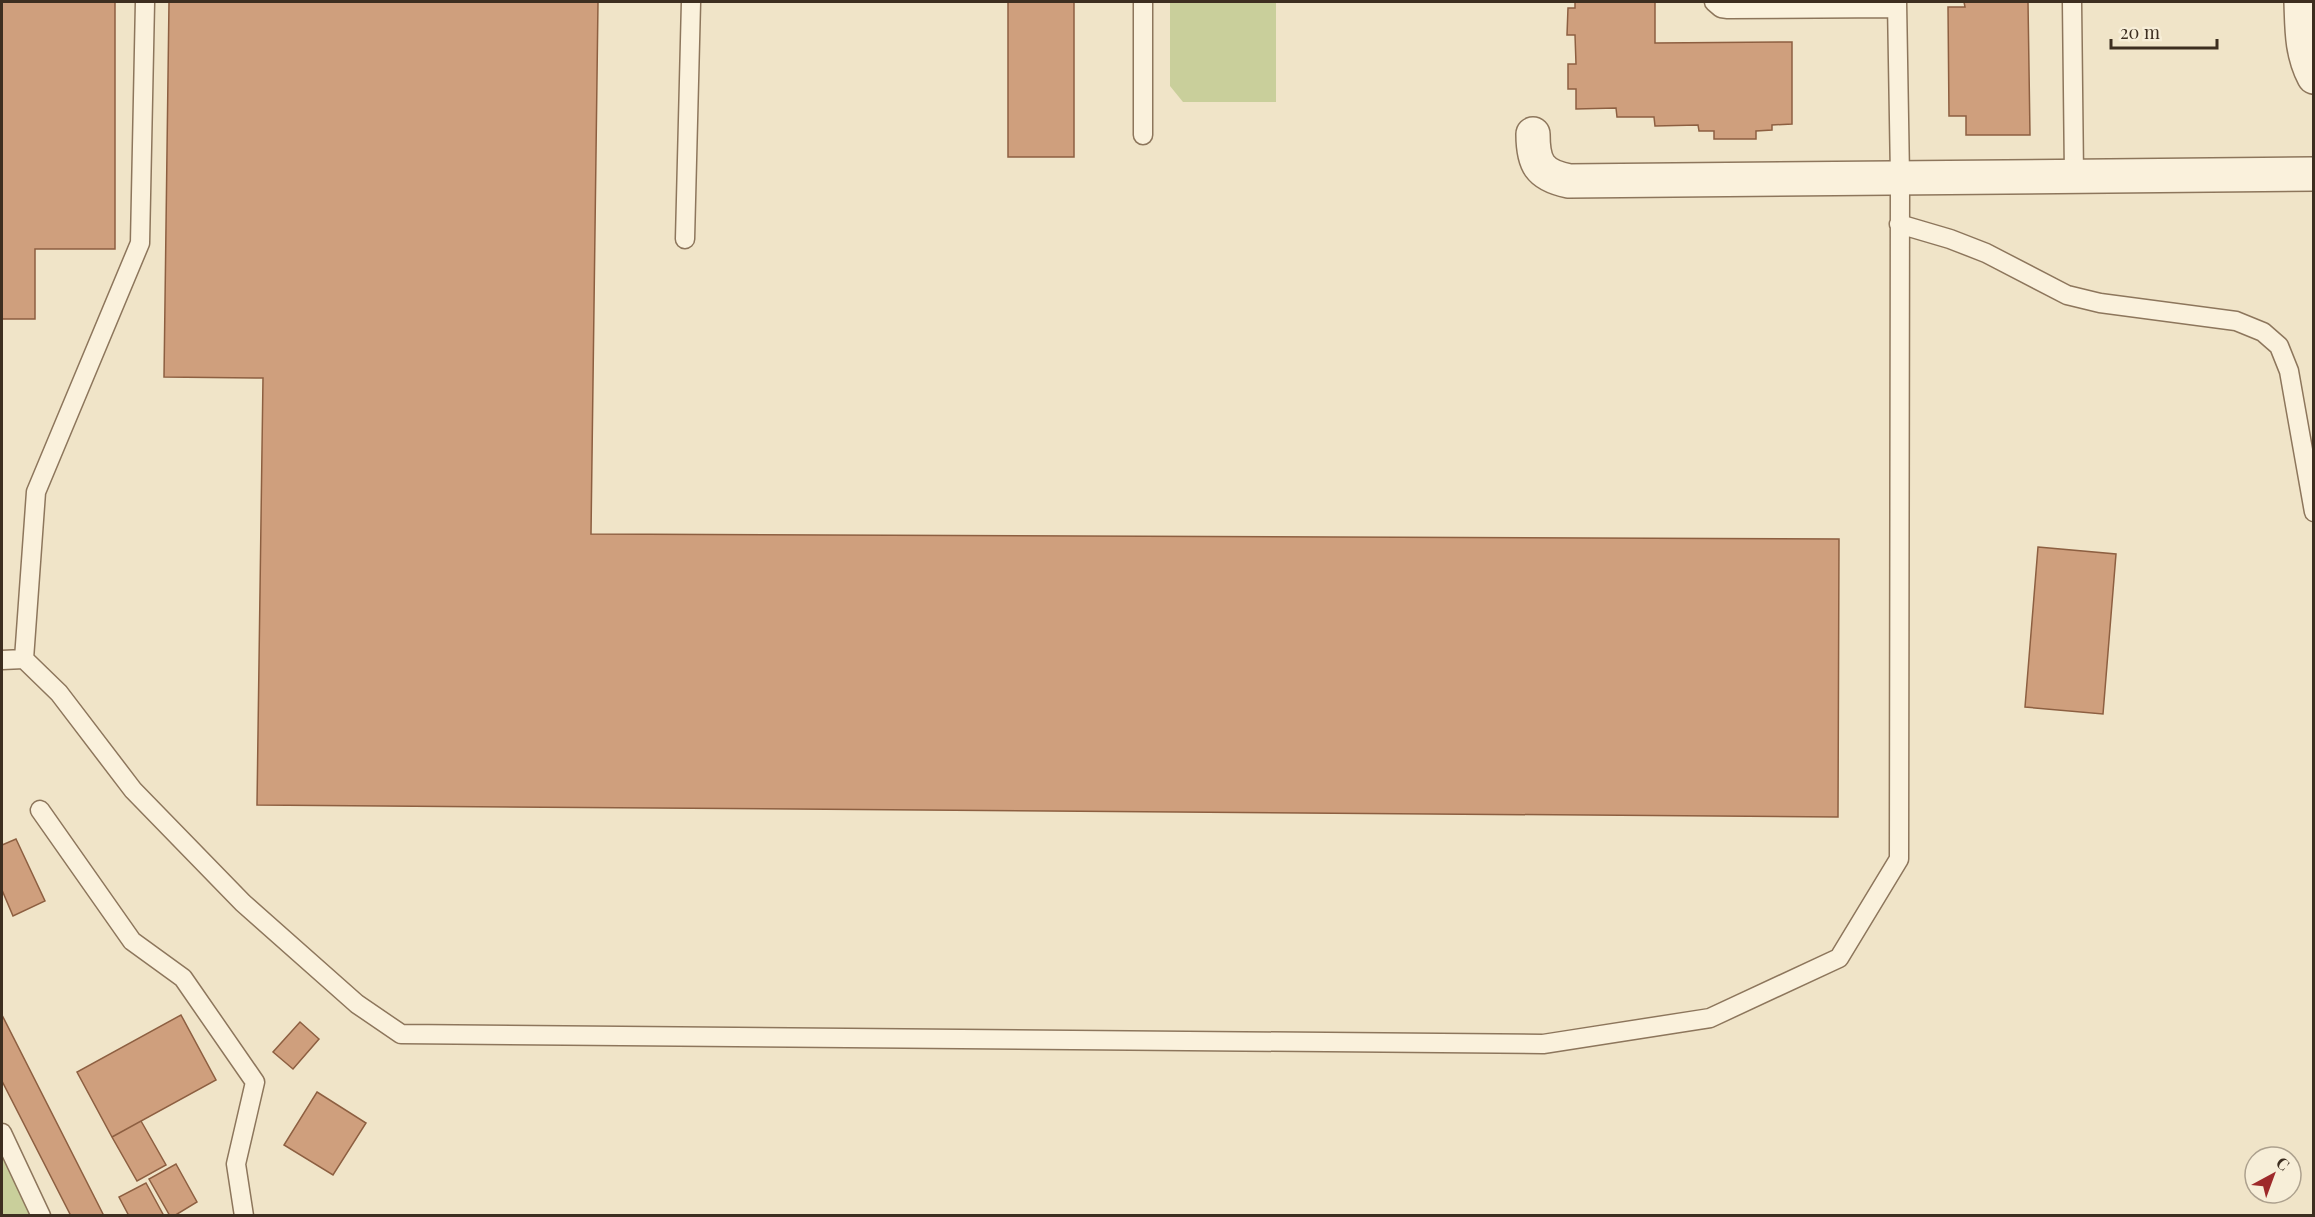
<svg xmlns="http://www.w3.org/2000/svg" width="2315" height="1217" viewBox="0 0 2315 1217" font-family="'Playfair Display',serif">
<rect width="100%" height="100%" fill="#f0e4c8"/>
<!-- green -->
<path fill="#c9cf9b" d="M1170 2H1276V102H1183L1170 86Z
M2 1156 30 1215H2Z"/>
<!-- building -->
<path fill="#cf9f7d" stroke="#8d5f41" stroke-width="1.5" d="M2 2H115V249H35V319H2Z
M169 2H598L591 534 1839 539 1838 817 257 805 263 378 164 377Z
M1008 2H1074V157H1008Z
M1575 2H1655V43L1792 42V124L1772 125V130L1756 131V139H1714V131H1699L1698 125 1655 126 1654 117H1617L1616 108 1576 109V89H1568V64H1576L1575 35H1567L1568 8H1575Z
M1964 2H2028L2030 135H1966V116H1949L1948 7H1965Z
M2038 547 2116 554 2103 714 2025 707Z
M16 839 45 901 13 916 2 890V845Z
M2 1015 104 1216H71L2 1081Z
M181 1015 216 1080 112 1137 77 1072Z
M300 1022 319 1039 293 1069 273 1052Z
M317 1092 366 1123 333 1175 284 1145Z
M141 1121 166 1165 137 1181 112 1137Z
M176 1164 197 1202 174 1216H170L149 1179Z
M146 1183 164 1216H129L119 1197Z"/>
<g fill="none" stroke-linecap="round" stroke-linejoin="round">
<!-- service casing -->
<g stroke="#8d765c" stroke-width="21">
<path id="service" d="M1143 2V135
M1714 2 1721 8 1728 9 1897 8
M2072 2 2074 176
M1899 224 1950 239 1986 253 2067 295 2100 303 2236 321 2263 332 2279 346 2289 371 2314 512
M685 239 691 2
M24 659 59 693 133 790 243 903 357 1004 401 1034 1543 1044 1710 1018 1839 958 1899 859 1900 177 1897 2
M2 660 24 659 36 492 140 243 145 2
M40 810 132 941 183 978 255 1082 236 1164 244 1216
M2 1133 41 1216"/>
</g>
<!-- minor casing -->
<g stroke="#8d765c" stroke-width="36">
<path id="minor" d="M2301 2C2302 28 2301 52 2314 77
M1533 134C1533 163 1539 175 1569 181L2314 174"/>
</g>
<!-- service -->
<use href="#service" stroke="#faf1dc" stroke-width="18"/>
<!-- minor -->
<use href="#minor" stroke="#faf1dc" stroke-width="33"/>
</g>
<!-- border -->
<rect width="2315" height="1217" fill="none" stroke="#3d2e20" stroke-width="6"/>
<!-- north arrow -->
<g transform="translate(2273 1175) rotate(41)"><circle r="28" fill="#f7eed8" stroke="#ada18e" stroke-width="1.5"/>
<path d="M0-4.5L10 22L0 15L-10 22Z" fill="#9e2a2b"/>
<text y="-9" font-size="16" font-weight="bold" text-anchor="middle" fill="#3d2e20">С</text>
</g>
<!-- scale -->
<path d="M2111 39v9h106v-9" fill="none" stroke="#3d2e20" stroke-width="3"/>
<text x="2120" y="39" font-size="18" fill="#3d2e20" stroke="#f7eed8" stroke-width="4.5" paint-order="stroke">20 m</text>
</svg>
